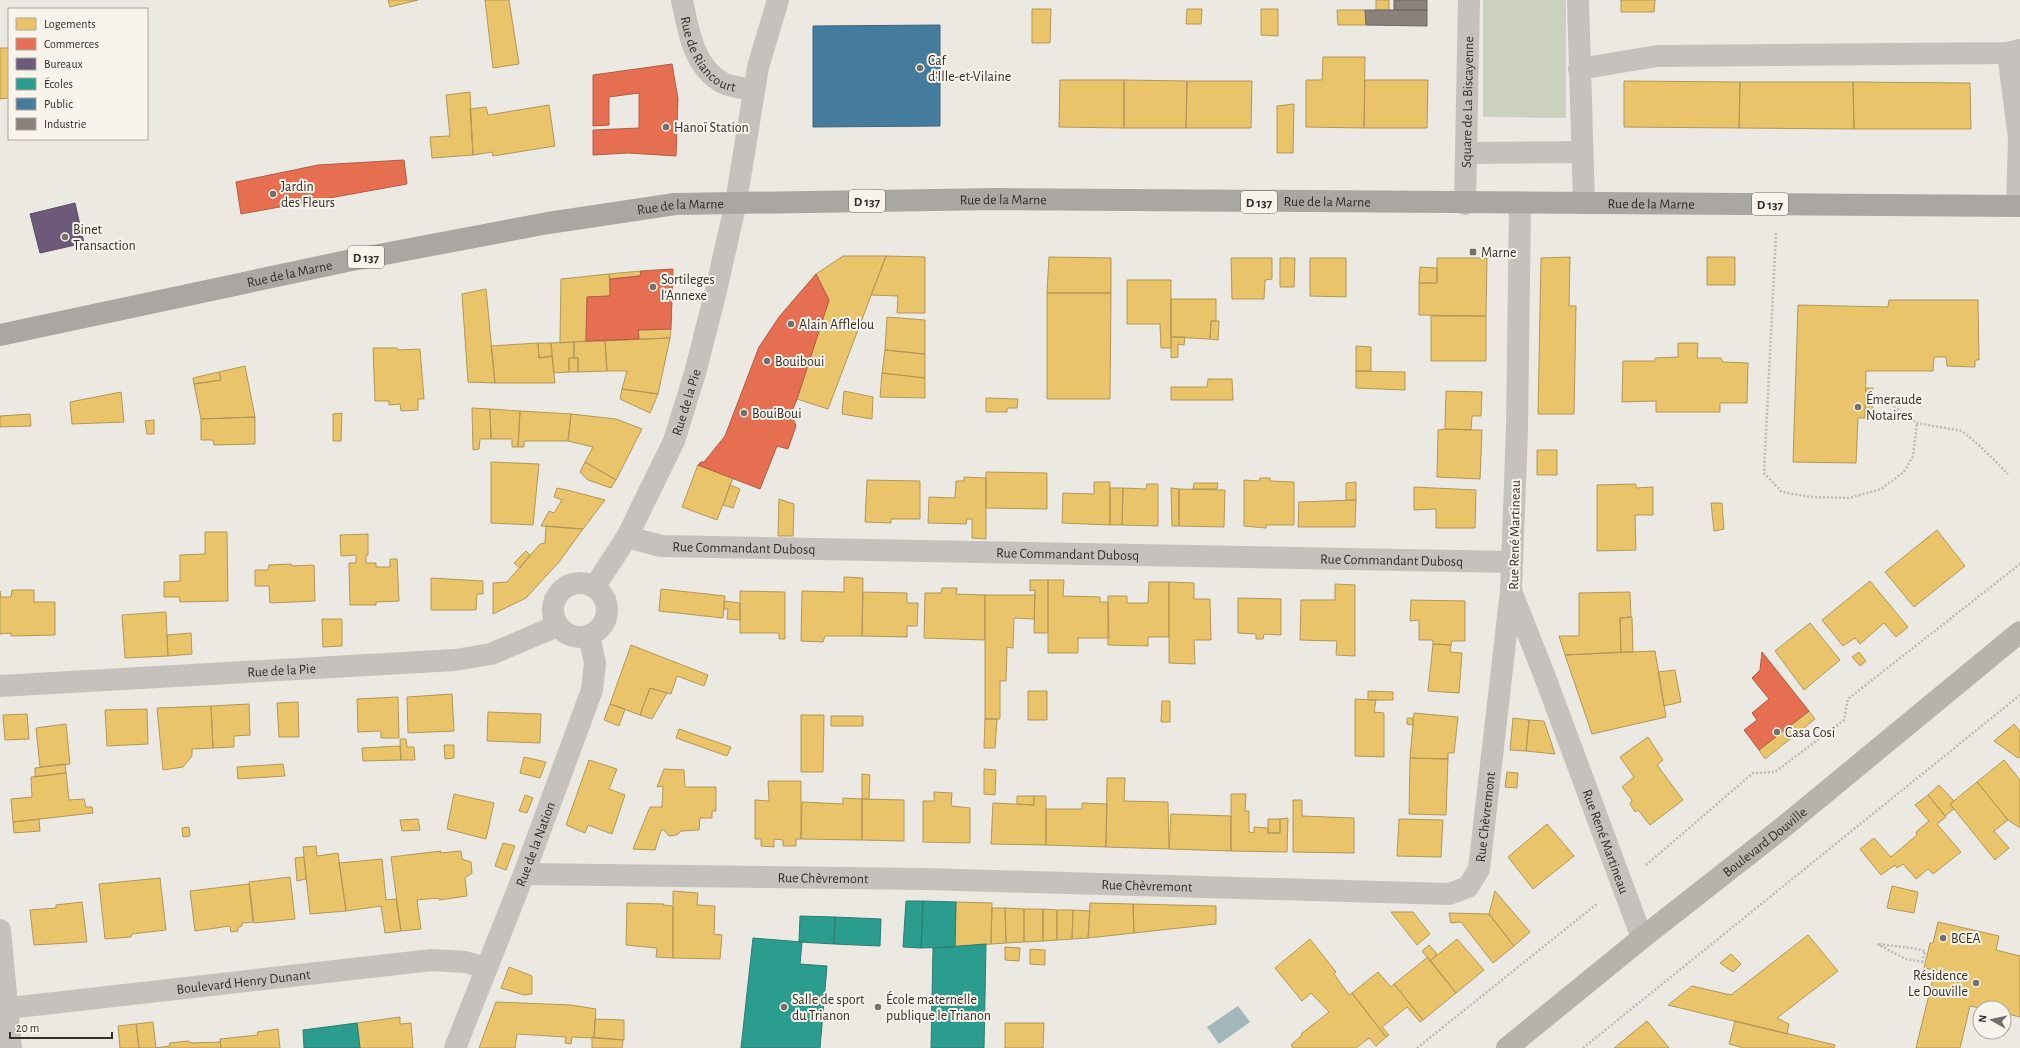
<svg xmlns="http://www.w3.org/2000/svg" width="2020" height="1048" viewBox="0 0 2020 1048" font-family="'Alegreya Sans',sans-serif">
<rect width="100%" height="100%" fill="#ece9e3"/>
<!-- green -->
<path fill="#cbd1be" d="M1483 0H1566V118L1483 117Z"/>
<!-- water -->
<path fill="#a1b7ba" d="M1238 1006 1250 1022 1219 1044 1207 1027Z"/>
<!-- homes -->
<path fill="#e9c46a" stroke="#b39757" d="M388 0H418L390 7Z
M485 0H509L519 64 493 68Z
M1376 0H1389V10H1376Z
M1621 0H1655L1654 12H1621Z
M1032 9H1051L1050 43H1032Z
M1187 9H1202L1201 24H1186Z
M1261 9H1278V36L1261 35Z
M1337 10H1365L1366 25H1338Z
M0 48H9V98L0 99Z
M1323 57H1365L1364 128 1306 127V80H1322Z
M1060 80H1124V128L1059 127Z
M1124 80 1187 81 1186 128H1124Z
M1365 80H1428L1427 128H1364Z
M1187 81H1252L1251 128H1186Z
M1624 81 1740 82 1739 128 1624 127Z
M1740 82H1853L1854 129 1739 128Z
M1853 82 1970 83 1971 129H1854Z
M470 92 473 155 432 158 430 137 450 136 446 95Z
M1294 104 1293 153H1277V106Z
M549 105 555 146 493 156 492 152 473 155 470 109 486 107 488 115Z
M843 256H886L828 409 797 399 829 300 816 274Z
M886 256 925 257V313H897L898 296 871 295Z
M1049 257 1111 258V293H1047Z
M1570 257 1569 306H1576L1574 414H1538L1541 258Z
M1707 257H1735V285H1707Z
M1231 258H1272V279L1265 280 1264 299H1232Z
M1280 258H1295L1294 287H1280Z
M1310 258H1346V297L1310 296Z
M1437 258H1487L1486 316 1419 315V283H1437Z
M1420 267 1437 268V283H1419Z
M641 271 640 276 610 279 609 274Z
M609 274 610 296 587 297 586 341 560 343 561 279Z
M1127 280H1171V348H1161L1160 324H1127Z
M486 289 495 383 468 382 462 294Z
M1047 293H1111L1110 399H1047Z
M1171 299H1216V321H1211L1210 339 1171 337Z
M1889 300H1978L1979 360H1975V367L1947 366 1946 357H1934L1933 371H1866L1865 418H1858L1856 463 1793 462 1798 305 1888 307Z
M1431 316H1486V361H1431Z
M887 317 925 320V354L885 350Z
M1211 321H1219L1218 340 1210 339Z
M671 329 670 338 639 339 638 330Z
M1171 337H1185L1184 345 1178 344V357L1171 358Z
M670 338 658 394 622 389 627 371H607L605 341Z
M605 341 607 371 578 372V358H574V342Z
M574 342V358H569V372L554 373 551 343Z
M538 343 539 358 552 356 555 383H495L491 346Z
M538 343H551L552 356 539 358Z
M1678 343H1698L1697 358H1721L1723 362 1748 363 1747 403H1720V412H1656V401L1622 402 1623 361H1655V358L1678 357Z
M1356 346 1371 347V371H1356Z
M373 348H397L398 350 420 349 424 399H418V410L401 411 400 404 389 405V401H375Z
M885 350 925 354V378L882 373Z
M569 358H578V372H569Z
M245 366 255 417 201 419 194 384 221 380 219 372Z
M1356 371 1405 372V390L1356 388Z
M219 372 221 380 194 384 193 378Z
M882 373 925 378V398L880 397Z
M1208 379H1232L1233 400H1171V387H1207Z
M1866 388H1873L1872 418H1865Z
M622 389 658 394 650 413 620 399Z
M844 391 873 397 872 419 842 414Z
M1446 391 1482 392 1481 416H1472L1471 430 1445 429Z
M121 392 124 422 72 424 70 402Z
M986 398 1018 399 1017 408H1007V412H986Z
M472 408 490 409 491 439H480L479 449 473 450Z
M490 409 520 411 518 447H512V439H491Z
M520 411 571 414 568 441H524V447H518Z
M342 413 341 441H333V414Z
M30 414 31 426 0 427V416Z
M571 414 616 419 642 429 616 480 585 462 593 447 568 441Z
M255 417V444L214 445 213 440H201V419Z
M154 420V434H147L145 421Z
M1445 429 1482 430 1480 479 1437 477 1438 430Z
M1537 450H1557V475H1537Z
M491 462 539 464 533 525 491 523Z
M585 462 616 480 611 488 588 480 580 472Z
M698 465 733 478 717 520 682 507Z
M986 472 1047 473V509L986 508Z
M964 477 986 478V539L972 538V519H967L966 524 928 523 929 497 955 498 956 481H964Z
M1260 478H1270V481L1294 482V525H1266V528L1244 526V480L1259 481Z
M867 480 920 481V519H891V523L865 522Z
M1094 482H1110V525L1062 523 1063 493 1094 494Z
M1356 482V500H1346V483Z
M1194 483H1218L1217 489H1193Z
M1147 484H1158V526L1122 525 1123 488 1146 489Z
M1636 484V488L1653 487V515H1635L1636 550 1597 551V485Z
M730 485 740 489 733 508 723 505Z
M1414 487 1476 490 1475 528H1436V509L1414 510Z
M557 488 567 490 605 500 583 529 541 526 549 511 554 513 562 500 554 497Z
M1110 488H1123L1122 525H1110Z
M1171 488 1179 489V526H1172Z
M1179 489 1225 490 1224 527 1179 526Z
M779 499 794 504 793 536H778Z
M1356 500 1355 527H1298L1299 502Z
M1711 503H1722L1724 529 1714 531Z
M546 526 583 529 559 562 526 598 493 614V583L507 582 540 544 545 543Z
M1937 530 1965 566 1914 607 1885 572Z
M205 532H227L228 601 180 602 179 597H164V582L180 581V555L205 554Z
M368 534V555H366V563H376V567H390V559H397L399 601 376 602V605H350L349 563H356V555L341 556 340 535Z
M526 551 530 555 520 568 514 563Z
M291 564 292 566 314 565 315 601 270 603 269 586H255V570H268L269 565Z
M844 577 863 578 862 636H825L823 642 801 641 802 591 844 592Z
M431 578 483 581V594H477L476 610H431Z
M1030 580H1048V633H1034L1035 590 1030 591Z
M1048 580H1064L1063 596 1100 597V602H1108L1109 638H1078V653H1048Z
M1870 581 1908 627 1896 637 1884 623 1860 644 1855 638 1843 646 1822 620Z
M1149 582H1169V637H1148V646L1108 645V596H1127V603H1148Z
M1169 582 1194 583V599H1210L1211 640H1194L1195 664 1169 663Z
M1335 584 1355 585V656L1336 655 1337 641 1300 640 1301 600H1335Z
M942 588H957L956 594 985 595V640L924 638 925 593H941Z
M661 589 725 596 723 618 659 611Z
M12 590H34V602H55V635L11 636V633L0 634V591L1 597H11Z
M740 591 785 592V639H779V633H740Z
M863 592 907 593V603H918L917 626H907V637L862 636Z
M1630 592 1631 617 1620 618 1621 652 1565 655 1559 636H1579V593Z
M985 595H1035L1034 619 1014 618 1013 648 1007 647 1006 681H1000V719H985Z
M1238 598 1281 599V635L1264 634 1263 639H1256V634L1238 633Z
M1411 600 1465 601V641H1452L1451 645 1433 644V640H1419V620L1410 621Z
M724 601 740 603V620L727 619 728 609H724Z
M166 612 168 656 125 658 122 615Z
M1632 617 1633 652H1621L1620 618Z
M322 619H342V646L323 647Z
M1810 623 1840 660 1804 690 1775 651Z
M191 633 192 654 168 656 167 635Z
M1433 644 1451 645 1450 652 1462 653 1459 693 1428 691Z
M631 645 708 675 704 686 677 676 671 694 650 688 640 715 610 704Z
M1655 651 1666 717 1592 734 1565 655Z
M1859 652 1866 661 1860 666 1852 657Z
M1675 670 1681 702 1664 706 1658 672Z
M650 688 667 693 652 719 640 715Z
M1028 691H1047V720H1028Z
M1368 691 1393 692V700H1368Z
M452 694 454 731 408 733 407 697Z
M398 697 399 738H381V731L358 732 357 699Z
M1355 699 1376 700 1374 712 1384 713V757L1355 756Z
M1162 701H1170V722H1161Z
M298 702 299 737H279L277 703Z
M249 704 250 735 234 736V747L213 748 211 706Z
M610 704 625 709 619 726 604 720Z
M211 706 213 748 192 749V756L183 767 163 770 157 708Z
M147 709 148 744 107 746 105 710Z
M1809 711 1815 719 1765 759 1759 750Z
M488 712 541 714 540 743 487 741Z
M1414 713 1458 717 1454 753H1448V759L1410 758Z
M27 714 29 739 5 740 3 715Z
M801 715H824L823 772H801Z
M831 716H863V726H831Z
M1407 718H1413V725L1407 724Z
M1513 718 1529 720 1526 751 1510 750Z
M985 719H997L995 748H984Z
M1529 720 1544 721 1555 754 1526 751Z
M66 724 70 764 40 767 36 728Z
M2014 724 2020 731V757L2018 758 1994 741Z
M679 729 731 747 727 756 676 738Z
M1648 737 1663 760 1657 765 1683 800 1650 825 1638 810 1635 812 1630 804 1632 800 1622 787 1634 777 1620 757Z
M400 739H406L407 747H414L415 760H401Z
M444 745H454V758L445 759Z
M400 746 401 760 363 761 362 748Z
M524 757 546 762 540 778 520 773Z
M1410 758 1448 759 1446 815 1409 814Z
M589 760 617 769 609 789 625 795 612 834 588 825 585 833 566 825Z
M2004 760 2020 780V828L2008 820 1977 782Z
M65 764 66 773 35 777V768Z
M283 764 285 776 238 779 237 767Z
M664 769 684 770 685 787H716V811H712V818H700L699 830 681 831 677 835 669 836 664 830H661L655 850 633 849 650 807H662L663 786 657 787Z
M984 769 996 770 995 795 984 794Z
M1507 772 1518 773 1517 788 1505 787Z
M66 773 69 800 84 799 86 807H92L93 813 13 822 11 799 32 797 31 777Z
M862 774 870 775 869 799H862Z
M1107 778H1125L1124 801 1168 802 1169 849 1106 847Z
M768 781H801V839H796V846H783V840L774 839V847L761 846V839H755V800L769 801Z
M1977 782 2008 820 1994 831 2009 848 1995 860 1950 804Z
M1939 785 1954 801 1950 804 1954 809 1945 816 1928 795Z
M934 792 952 793 951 806 970 808V843L923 842V801H934Z
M454 794 494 803 486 839 447 829Z
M1231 794H1246L1245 811H1249V832L1254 833V827L1268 828V833H1280V819L1288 818 1287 852 1231 851Z
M525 795 533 798 527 813 519 811Z
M1928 795 1946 817 1937 824 1961 852 1933 874 1928 869 1916 879 1903 864 1897 868 1895 865 1881 875 1860 849 1874 838 1891 857 1917 835 1916 832 1929 821 1915 805Z
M1017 796H1034V805L1017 804Z
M1034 796H1046V845L991 844 993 803 1034 805Z
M843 798 862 799V840L801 839 802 802 843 804Z
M862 799 904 800V841L862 840Z
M1293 800H1302V816L1354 818V853L1293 852Z
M1082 803 1107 804 1106 847 1046 845V809H1082Z
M1171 814 1231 816V851L1169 849Z
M39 819 40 831 14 833 13 822Z
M418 819 420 830 402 831 400 820Z
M1268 819H1280V833H1268Z
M1399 819 1443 820 1441 857 1397 856Z
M1547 824 1574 856 1533 889 1508 857Z
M189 827 190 836 183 837 182 828Z
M503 843 515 846 506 870 495 866Z
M316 846 317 856 338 853 346 911 310 914 303 847Z
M441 851 440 853 461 851 462 859 471 862 472 873 465 878 467 896 439 900V898L417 900 421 929 401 931 391 857Z
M304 857 306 879 297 881 295 858Z
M382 859 386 900 396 899 401 931 385 933 381 906 346 911 339 863Z
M290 877 295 919 254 923 249 882Z
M160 878 166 930 132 934 131 937 105 939 99 884Z
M249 884 253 922 242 923V926L238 927V931L231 932 230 926 195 931 190 891Z
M1892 886 1918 892 1914 913 1887 908Z
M673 891 698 893 697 905 715 906 714 934 722 935 720 959 673 958Z
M1495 891 1530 932 1514 946 1489 914Z
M82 902 87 942 34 945 30 910 56 908V905Z
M956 902 992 903 991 944 955 947Z
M627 903 664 904 663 905 673 906V958L656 957 657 948 626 945Z
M1090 903 1133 904 1134 933 1088 938Z
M1133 904 1216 906V924L1134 933Z
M992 908H1005L1006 943 991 944Z
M1005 908 1024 909V942L1006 943Z
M1024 909H1043V941L1024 942Z
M1043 909 1057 910V940L1043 941Z
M1057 910H1073L1072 939 1057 940Z
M1073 910 1090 911 1088 938 1072 939Z
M1391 912H1413L1430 934 1417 945Z
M1449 913 1489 914 1514 946 1493 963 1461 922 1451 923Z
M1938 922 1999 936 1996 950 2020 956V1017L2004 1013V1008H1980L1970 1006 1960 1048H1916L1935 970 1924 968 1930 943H1933Z
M1808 935 1838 971 1777 1018 1789 1024 1787 1034 1668 1005 1692 986 1731 995Z
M1310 939 1336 972 1334 974 1349 995 1352 993 1386 1037 1376 1046 1369 1038 1356 1048H1293L1291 1045 1302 1035 1301 1034 1329 1012 1311 993 1302 1001 1275 968Z
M1457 939 1484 970 1456 993 1430 961Z
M1429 945 1437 954 1430 961 1422 951Z
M1005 947 1020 948 1019 961 1005 960Z
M1030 949 1045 950V965L1030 964Z
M1731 954 1741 964 1733 972 1720 963Z
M1428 957 1456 993 1423 1020 1394 984Z
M509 967 532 976V994L524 995 501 988Z
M1378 972 1391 987 1394 984 1423 1020 1420 1022 1407 1007 1382 1027 1389 1035 1386 1037 1352 993Z
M496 1002 571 1005 596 1009 594 1038 572 1037 571 1044 565 1043 566 1037 517 1034 515 1048H479Z
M400 1017V1024L411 1023 413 1048H360L357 1023Z
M595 1019 624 1020V1040L594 1038Z
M1647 1021 1669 1048H1614Z
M1735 1021 1835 1045 1834 1048H1744L1729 1044Z
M153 1022 156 1048 169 1046 170 1043 188 1041 192 1043 220 1042 221 1048H139L136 1024Z
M1005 1023H1044L1043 1048H1005Z
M136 1024 139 1048H120L118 1026Z
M278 1029 280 1048H221L220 1039 258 1035 257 1032Z
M592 1037 623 1040 622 1048H592Z"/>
<!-- shops -->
<path fill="#e76f51" stroke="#b25c45" d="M672 64 678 99 676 156 628 153 593 155V130L639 128V93L609 97V125L593 126V75Z
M404 160 407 184 241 214 236 182 318 165Z
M673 269 671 329 638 330 639 339 586 341 587 297 610 296V279L640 276 641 271Z
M816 274 829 300 797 399 791 414 796 426 788 449 777 446 760 489 698 465 701 462H704L725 436 759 347 779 317Z
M1762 652 1809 711 1759 750 1744 730 1757 720 1752 713 1769 699 1752 678 1760 670Z"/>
<!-- offices -->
<path fill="#6d597a" stroke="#5c4c62" d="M75 203 84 243 40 253 30 214Z"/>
<!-- schools -->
<path fill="#2a9d8f" stroke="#2d7c71" d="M906 901H923L921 948 903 947Z
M923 901 956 902 955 947 921 948Z
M800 916 835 917 834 944 799 942Z
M835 917 881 919 880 946 834 944Z
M753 938 802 942 800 964 827 966 820 1048H741Z
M986 944 984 1048H931L933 948Z
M357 1023 360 1048H304L303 1030Z"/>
<!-- public -->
<path fill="#457b9d" stroke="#40647a" d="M940 25V126L813 127V26Z"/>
<!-- industry -->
<path fill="#8a817c" stroke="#706863" d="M1394 0H1427V10H1394Z
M1365 10H1427V26L1366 25Z"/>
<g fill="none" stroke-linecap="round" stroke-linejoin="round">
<!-- path -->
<path stroke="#bebab4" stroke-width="2.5" stroke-dasharray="2 2" stroke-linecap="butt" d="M1776 233 1764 473 1782 492 1811 497 1849 498 1881 489 1904 472 1913 456 1917 423
M1887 402 1917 423 1962 431 1981 447 2008 474
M1646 865 1753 773 1775 772 1844 720 1848 699 2020 564
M1922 962 1925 951 1911 948 1877 944 1906 959 1922 962H1925
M1417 1048 1598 903
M1583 1048 2020 695"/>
<!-- street -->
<g stroke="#c5c1bc" stroke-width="22">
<path id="s1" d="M682 0C688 29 693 67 723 83 731 87 744 88 753 90"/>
<path d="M1578 0 1584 203"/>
<path d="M2008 53 2019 138 2017 206"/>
<path d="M1579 69 1657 56 2008 53 2020 50"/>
<path d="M1467 153 1582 152"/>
<path id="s2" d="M1520 203 1517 428 1511 591 1545 677 1642 938"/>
<path id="s3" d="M1465 204 1469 0"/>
<path id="s4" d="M627 537 661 546 1511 562"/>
<circle cx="580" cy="610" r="27"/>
<path id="s5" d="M595 586 627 537 674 441 695 373 715 295 736 202 758 67 778 0"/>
<path id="s6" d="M0 686 455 660 491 654 557 626"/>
<path id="s7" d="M524 874 926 879 1449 894 1468 887 1479 869 1511 591"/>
<path d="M0 930 11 1048"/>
<path id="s8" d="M0 1009 432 960 465 962 487 968"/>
<path id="s9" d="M455 1048 524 874 592 690 595 663 589 635"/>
</g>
<!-- secondary -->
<path stroke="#b6b2ac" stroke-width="22" id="s10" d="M1507 1048 1642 938 1781 829 2020 632"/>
<!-- primary -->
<path stroke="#aaa6a1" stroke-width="22" id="s11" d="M0 335 347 261 548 223 675 204 997 199 2020 206"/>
</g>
<!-- markers -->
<g fill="#75706b" stroke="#f8f3eb" stroke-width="1.5">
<circle cx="920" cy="68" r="4"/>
<circle cx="666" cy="127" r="4"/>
<circle cx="273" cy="194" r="4"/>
<circle cx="65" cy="237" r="4"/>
<rect x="1469" y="248" width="8" height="8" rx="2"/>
<circle cx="653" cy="287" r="4"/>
<circle cx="791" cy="324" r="4"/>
<circle cx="767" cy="361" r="4"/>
<circle cx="1858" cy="407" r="4"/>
<circle cx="744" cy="413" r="4"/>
<circle cx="1777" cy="732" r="4"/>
<circle cx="1943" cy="938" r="4"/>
<circle cx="1976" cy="983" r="4"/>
<circle cx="784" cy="1007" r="4"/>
<circle cx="878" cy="1007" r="4"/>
</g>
<g text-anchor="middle" stroke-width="4" stroke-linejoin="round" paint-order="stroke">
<!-- shield labels -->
<g fill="#f8f3eb" stroke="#706a64" stroke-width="1">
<rect x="849" y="190" width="36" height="22" rx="3"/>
<rect x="1241" y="191" width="36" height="22" rx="3"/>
<rect x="1752" y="193" width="36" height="22" rx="3"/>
<rect x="348" y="246" width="36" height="22" rx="3"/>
</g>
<g font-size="13" font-weight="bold" fill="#352f2a">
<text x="867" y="206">D 137</text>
<text x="1259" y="207">D 137</text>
<text x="1770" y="209">D 137</text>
<text x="366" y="262">D 137</text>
</g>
<!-- street labels -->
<g font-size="14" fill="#352f2a" stroke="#f8f3eb">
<text dy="5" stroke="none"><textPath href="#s1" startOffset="63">Rue de Riancourt</textPath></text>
<text dy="5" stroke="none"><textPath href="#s3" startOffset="102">Square de La Biscayenne</textPath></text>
<text dy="5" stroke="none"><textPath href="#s11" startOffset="1016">Rue de la Marne</textPath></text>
<text dy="5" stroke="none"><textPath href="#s11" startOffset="1340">Rue de la Marne</textPath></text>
<text dy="5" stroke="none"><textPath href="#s11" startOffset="1664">Rue de la Marne</textPath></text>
<text dy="5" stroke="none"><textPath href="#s11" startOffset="693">Rue de la Marne</textPath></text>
<text dy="5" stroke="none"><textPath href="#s11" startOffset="296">Rue de la Marne</textPath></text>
<text dy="5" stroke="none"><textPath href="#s5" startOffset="206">Rue de la Pie</textPath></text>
<text transform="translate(1514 535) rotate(-89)" y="5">Rue René Martineau</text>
<text dy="5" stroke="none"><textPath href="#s4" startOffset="118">Rue Commandant Dubosq</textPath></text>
<text dy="5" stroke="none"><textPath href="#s4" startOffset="442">Rue Commandant Dubosq</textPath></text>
<text dy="5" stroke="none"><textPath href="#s4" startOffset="766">Rue Commandant Dubosq</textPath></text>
<text dy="5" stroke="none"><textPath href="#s6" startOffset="282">Rue de la Pie</textPath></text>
<text dy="5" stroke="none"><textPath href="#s7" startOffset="1019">Rue Chèvremont</textPath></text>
<text dy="5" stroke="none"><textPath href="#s2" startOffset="656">Rue René Martineau</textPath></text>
<text dy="5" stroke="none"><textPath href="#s10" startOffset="330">Boulevard Douville</textPath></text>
<text dy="5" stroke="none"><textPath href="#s9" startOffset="219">Rue de la Nation</textPath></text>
<text dy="5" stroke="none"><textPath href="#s7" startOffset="299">Rue Chèvremont</textPath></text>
<text dy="5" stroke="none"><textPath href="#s7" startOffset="623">Rue Chèvremont</textPath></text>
<text dy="5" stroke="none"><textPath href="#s8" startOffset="245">Boulevard Henry Dunant</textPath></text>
</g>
<!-- poi labels -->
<g font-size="14" fill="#352f2a" stroke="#f8f3eb" text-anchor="start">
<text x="928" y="65">Caf<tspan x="928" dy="16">d'Ille-et-Vilaine</tspan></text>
<text x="674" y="132">Hanoï Station</text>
<text x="281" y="191">Jardin<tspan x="281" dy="16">des Fleurs</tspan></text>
<text x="73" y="234">Binet<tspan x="73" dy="16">Transaction</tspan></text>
<text x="1481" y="257">Marne</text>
<text x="661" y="284">Sortileges<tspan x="661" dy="16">l'Annexe</tspan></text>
<text x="799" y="329">Alain Afflelou</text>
<text x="775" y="366">Bouiboui</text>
<text x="1866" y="404">Émeraude<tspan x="1866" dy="16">Notaires</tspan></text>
<text x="752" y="418">BouiBoui</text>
<text x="1785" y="737">Casa Cosi</text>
<text x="1951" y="943">BCEA</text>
<text x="1968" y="980" text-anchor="end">Résidence<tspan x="1968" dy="16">Le Douville</tspan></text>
<text x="792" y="1004">Salle de sport<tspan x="792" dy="16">du Trianon</tspan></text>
<text x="886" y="1004">École maternelle<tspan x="886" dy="16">publique le Trianon</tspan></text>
</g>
</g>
<!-- legend -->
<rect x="8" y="8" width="140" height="132" fill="#f8f3eb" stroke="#aaa59e"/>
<rect x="16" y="18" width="20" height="12" fill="#e9c46a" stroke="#aaa59e"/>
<text x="44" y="28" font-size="12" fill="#352f2a">Logements</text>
<rect x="16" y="38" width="20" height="12" fill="#e76f51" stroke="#aaa59e"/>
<text x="44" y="48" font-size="12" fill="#352f2a">Commerces</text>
<rect x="16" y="58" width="20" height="12" fill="#6d597a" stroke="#aaa59e"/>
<text x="44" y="68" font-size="12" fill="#352f2a">Bureaux</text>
<rect x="16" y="78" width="20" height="12" fill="#2a9d8f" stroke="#aaa59e"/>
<text x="44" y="88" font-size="12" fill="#352f2a">Écoles</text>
<rect x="16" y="98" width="20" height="12" fill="#457b9d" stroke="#aaa59e"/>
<text x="44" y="108" font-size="12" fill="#352f2a">Public</text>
<rect x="16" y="118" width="20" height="12" fill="#8a817c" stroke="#aaa59e"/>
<text x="44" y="128" font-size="12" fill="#352f2a">Industrie</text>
<!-- north arrow -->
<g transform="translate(1992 1020) rotate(278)"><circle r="19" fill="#f8f3eb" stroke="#aaa59e"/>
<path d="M0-3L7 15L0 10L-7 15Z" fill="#75706b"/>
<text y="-6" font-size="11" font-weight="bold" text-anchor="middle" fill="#352f2a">N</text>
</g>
<!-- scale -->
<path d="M10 1032v6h102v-6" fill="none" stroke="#352f2a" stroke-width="2"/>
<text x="16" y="1032" font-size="12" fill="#352f2a" stroke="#f8f3eb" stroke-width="3" paint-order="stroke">20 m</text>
</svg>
